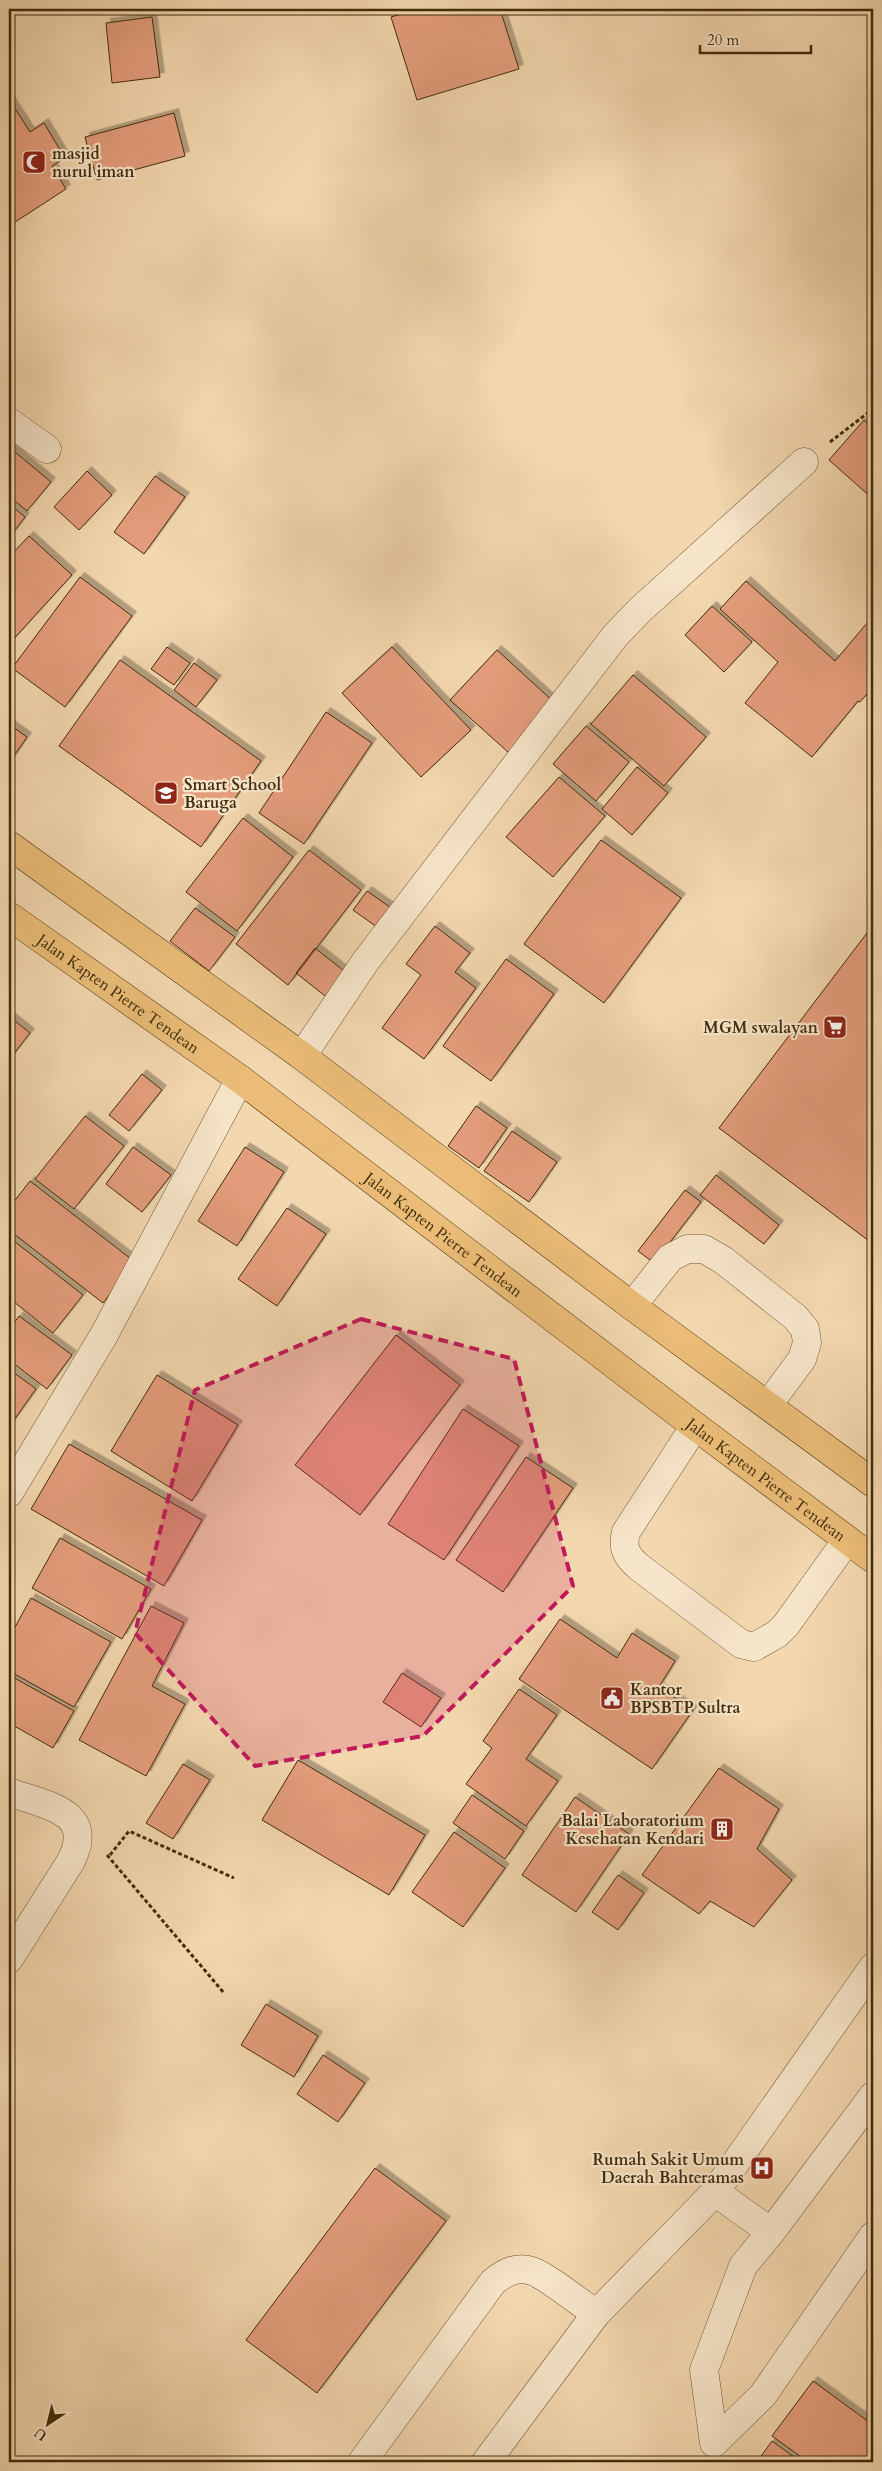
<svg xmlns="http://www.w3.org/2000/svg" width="882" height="2471" viewBox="0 0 882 2471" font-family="Cardo,serif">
<defs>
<filter id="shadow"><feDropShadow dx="4.5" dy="-4.5" stdDeviation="0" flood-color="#0004"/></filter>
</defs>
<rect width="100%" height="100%" fill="#f3d7ae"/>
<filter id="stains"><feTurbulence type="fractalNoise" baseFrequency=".004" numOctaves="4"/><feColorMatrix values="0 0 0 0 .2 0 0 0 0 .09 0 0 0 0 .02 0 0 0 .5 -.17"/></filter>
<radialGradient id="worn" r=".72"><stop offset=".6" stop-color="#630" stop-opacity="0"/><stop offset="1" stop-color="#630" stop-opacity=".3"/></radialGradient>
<!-- building -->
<path fill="#e49d7c" stroke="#412c0c" filter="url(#shadow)" d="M418 9H500L519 69 417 100 391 17Z
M152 17 160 77 112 83 106 23Z
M9 99 30 132 44 123 65 158 52 166 66 189 9 226Z
M174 113 185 156 97 180 85 137Z
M864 420 873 429V499L829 460Z
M9 447 51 482 27 511 9 496Z
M87 471 112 495 79 530 54 507Z
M155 476 185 497 144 554 114 532Z
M9 504 25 517 9 538Z
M29 536 72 575 10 643 9 557Z
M80 577 132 616 65 707 12 668Z
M746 581 835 661 873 616V687L860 702 858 701 812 757 745 703 778 662 720 609Z
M712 606 752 642 724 672 685 635Z
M167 647 190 663 174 685 151 669Z
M392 647 471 730 421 777 342 693Z
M497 650 555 703 509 753 450 700Z
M120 660 261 761 201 847 59 746Z
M194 663 217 680 196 707 174 690Z
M633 675 706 737 664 786 591 724Z
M326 712 372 743 304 844 259 813Z
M9 724 27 737 9 763Z
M586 726 629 762 596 801 553 764Z
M637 767 668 793 632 835 602 809Z
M559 777 605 816 553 877 506 837Z
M243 818 293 857 237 931 186 892Z
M601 840 681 898 604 1003 524 944Z
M309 850 361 890 288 985 236 944Z
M367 891 397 912 384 932 353 910Z
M195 908 235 937 209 971 170 941Z
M873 925V1244L719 1128Z
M435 926 470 953 455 972 476 988 424 1059 382 1028 421 975 406 964Z
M315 948 348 974 329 999 296 973Z
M506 959 554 994 491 1081 443 1046Z
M9 1016 30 1033 9 1060Z
M142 1074 162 1090 129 1131 109 1115Z
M476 1106 507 1128 479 1168 448 1146Z
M85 1116 124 1146 74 1209 35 1179Z
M512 1131 557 1162 529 1202 484 1171Z
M133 1147 171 1175 142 1212 106 1184Z
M245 1147 284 1172 237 1246 198 1221Z
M716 1175 779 1225 764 1244 700 1195Z
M30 1181 135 1262 103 1303 9 1230V1208Z
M685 1190 701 1202 654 1263 638 1251Z
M287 1208 326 1234 277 1306 238 1279Z
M9 1237 83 1295 53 1333 9 1298Z
M19 1316 72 1355 47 1389 9 1360V1330Z
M396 1335 460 1385 360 1515 295 1465Z
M9 1369 36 1389 9 1427Z
M157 1375 238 1425 192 1501 111 1451Z
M463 1409 519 1446 444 1560 388 1524Z
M69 1444 202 1520 164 1586 31 1509Z
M526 1457 573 1488 503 1592 456 1560Z
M60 1538 151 1589 122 1639 32 1588Z
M31 1598 111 1642 74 1707 9 1671V1638Z
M151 1606 184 1623 152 1686 185 1704 146 1776 79 1740Z
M560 1619 617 1658 632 1633 675 1661 659 1687 693 1710 652 1769 519 1679Z
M402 1673 441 1698 421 1727 383 1702Z
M9 1675 74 1711 53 1748 9 1723Z
M519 1689 557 1715 526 1759 558 1781 526 1826 466 1784 492 1748 483 1741Z
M298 1760 425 1835 389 1895 262 1820Z
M183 1764 210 1780 173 1839 146 1823Z
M719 1768 779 1809 757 1849 792 1880 754 1927 710 1901 699 1914 642 1875Z
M472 1795 524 1831 505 1859 453 1823Z
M575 1797 629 1834 576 1912 522 1875Z
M454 1832 505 1868 463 1927 412 1892Z
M618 1875 644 1893 618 1930 592 1912Z
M266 2004 318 2036 294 2077 241 2045Z
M323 2055 365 2083 338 2122 297 2094Z
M375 2168 446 2221 317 2393 246 2340Z
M813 2381 873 2425V2462H808L772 2436Z
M772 2441 801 2462H757Z"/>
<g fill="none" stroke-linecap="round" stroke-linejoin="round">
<!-- minor casing -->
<g stroke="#6e5734" stroke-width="29">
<path id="minor" d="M9 422 47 449
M302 1056 365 962 615 636 640 610 804 462
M632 1306 670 1258 687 1249H704L723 1260 795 1317 805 1329 807 1343 802 1359 768 1405
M695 1426 626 1532C622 1548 626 1556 639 1567L741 1644 754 1647 777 1634 786 1625 847 1540
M9 1493 104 1335 240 1079
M9 1792C46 1806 96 1810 71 1861L9 1959
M715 2192 771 2232 743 2266 704 2370 714 2443 763 2395 873 2236
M771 2232 873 2096
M362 2462 493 2282C504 2273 516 2266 532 2271 545 2275 582 2304 596 2314
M486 2462 596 2314 715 2192 873 1967"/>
</g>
<!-- highway casing -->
<g stroke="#412c0c" stroke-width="29">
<g id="highway">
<path d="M9 845 302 1056 632 1306 873 1483"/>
<path id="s1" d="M9 916 240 1079 695 1426 873 1559"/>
</g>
</g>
<!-- path -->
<path stroke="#412c0c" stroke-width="3" stroke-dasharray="4 2.5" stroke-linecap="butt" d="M830 442 873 409
M107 1855 224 1993
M110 1855 129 1831 234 1878"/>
<!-- minor -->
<use href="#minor" stroke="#f7e5ca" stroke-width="28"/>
<!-- highway -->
<use href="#highway" stroke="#eabc77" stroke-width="28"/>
</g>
<!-- marked area -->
<path fill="#c2185b" fill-opacity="0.2" stroke="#c2185b" stroke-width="4" stroke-dasharray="10 6" stroke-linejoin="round" d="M361 1319 514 1359 573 1586 423 1736 255 1766 135 1633 195 1390Z"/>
<!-- icons -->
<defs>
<g id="mosque-square" transform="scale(1.25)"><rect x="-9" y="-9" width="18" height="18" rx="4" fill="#8f2418" stroke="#f7e5ca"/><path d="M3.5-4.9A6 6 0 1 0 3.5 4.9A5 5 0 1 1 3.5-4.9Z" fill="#fff"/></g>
<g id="school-square" transform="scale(1.25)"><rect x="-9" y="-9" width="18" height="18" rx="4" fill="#8f2418" stroke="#f7e5ca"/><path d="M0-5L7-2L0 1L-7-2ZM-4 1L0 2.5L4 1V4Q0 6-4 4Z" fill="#fff"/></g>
<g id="supermarket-square" transform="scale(1.25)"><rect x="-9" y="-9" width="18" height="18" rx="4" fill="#8f2418" stroke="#f7e5ca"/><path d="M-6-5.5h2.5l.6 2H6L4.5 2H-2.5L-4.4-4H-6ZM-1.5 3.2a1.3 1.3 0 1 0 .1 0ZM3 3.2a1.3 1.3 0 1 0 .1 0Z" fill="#fff"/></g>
<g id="civic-square" transform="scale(1.25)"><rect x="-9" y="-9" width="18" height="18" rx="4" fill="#8f2418" stroke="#f7e5ca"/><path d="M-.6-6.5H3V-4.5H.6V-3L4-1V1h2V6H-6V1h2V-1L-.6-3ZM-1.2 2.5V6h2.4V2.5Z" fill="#fff"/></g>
<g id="building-square" transform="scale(1.25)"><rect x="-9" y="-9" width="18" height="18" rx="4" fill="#8f2418" stroke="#f7e5ca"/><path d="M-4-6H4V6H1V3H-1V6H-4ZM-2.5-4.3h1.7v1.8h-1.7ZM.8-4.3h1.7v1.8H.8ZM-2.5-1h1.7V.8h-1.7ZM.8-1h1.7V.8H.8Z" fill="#fff"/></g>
<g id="hospital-square" transform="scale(1.25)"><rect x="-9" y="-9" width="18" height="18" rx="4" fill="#8f2418" stroke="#f7e5ca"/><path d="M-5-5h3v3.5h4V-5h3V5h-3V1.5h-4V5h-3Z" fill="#fff"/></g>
</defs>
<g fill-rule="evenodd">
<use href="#mosque-square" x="34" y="162"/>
<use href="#school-square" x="166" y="793"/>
<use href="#supermarket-square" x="835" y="1027"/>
<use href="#civic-square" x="612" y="1698"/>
<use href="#building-square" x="722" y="1829"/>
<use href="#hospital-square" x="762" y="2168"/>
</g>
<g text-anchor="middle" stroke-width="4.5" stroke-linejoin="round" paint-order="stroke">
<!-- poi labels -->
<g font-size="16" font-weight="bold" fill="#412c0c" stroke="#f7e5ca" text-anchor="start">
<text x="52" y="159">masjid<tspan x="52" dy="18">nurul iman</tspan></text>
<text x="184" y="790">Smart School<tspan x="184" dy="18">Baruga</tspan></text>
<text x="818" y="1033" text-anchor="end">MGM swalayan</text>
<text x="630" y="1695">Kantor<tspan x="630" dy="18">BPSBTP Sultra</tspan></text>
<text x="704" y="1826" text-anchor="end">Balai Laboratorium<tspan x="704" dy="18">Kesehatan Kendari</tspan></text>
<text x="744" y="2165" text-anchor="end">Rumah Sakit Umum<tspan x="744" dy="18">Daerah Bahteramas</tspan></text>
</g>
<!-- street labels -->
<g font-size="16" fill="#412c0c" stroke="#f7e5ca">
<text dy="6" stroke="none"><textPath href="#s1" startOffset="134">Jalan Kapten Pierre Tendean</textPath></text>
<text dy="6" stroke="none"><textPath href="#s1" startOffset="539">Jalan Kapten Pierre Tendean</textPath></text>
<text dy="6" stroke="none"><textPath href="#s1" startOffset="944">Jalan Kapten Pierre Tendean</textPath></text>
</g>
</g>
<!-- margin -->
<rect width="882" height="2471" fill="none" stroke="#f3d7ae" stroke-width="30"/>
<rect x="10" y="10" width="862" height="2451" fill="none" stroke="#412c0c" stroke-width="2.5"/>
<rect x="15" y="15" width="852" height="2441" fill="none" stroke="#412c0c"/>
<!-- north arrow -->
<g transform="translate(48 2424) rotate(215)" stroke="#f7e5ca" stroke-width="4" paint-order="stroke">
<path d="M0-4L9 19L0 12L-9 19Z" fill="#412c0c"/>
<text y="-8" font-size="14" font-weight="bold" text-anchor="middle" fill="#412c0c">U</text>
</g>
<!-- scale -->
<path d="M700 45v8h111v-8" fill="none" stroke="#412c0c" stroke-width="2.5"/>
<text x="707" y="45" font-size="15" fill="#412c0c" stroke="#f7e5ca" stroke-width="4" paint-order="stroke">20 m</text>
<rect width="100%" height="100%" filter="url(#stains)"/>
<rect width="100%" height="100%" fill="url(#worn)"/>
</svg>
